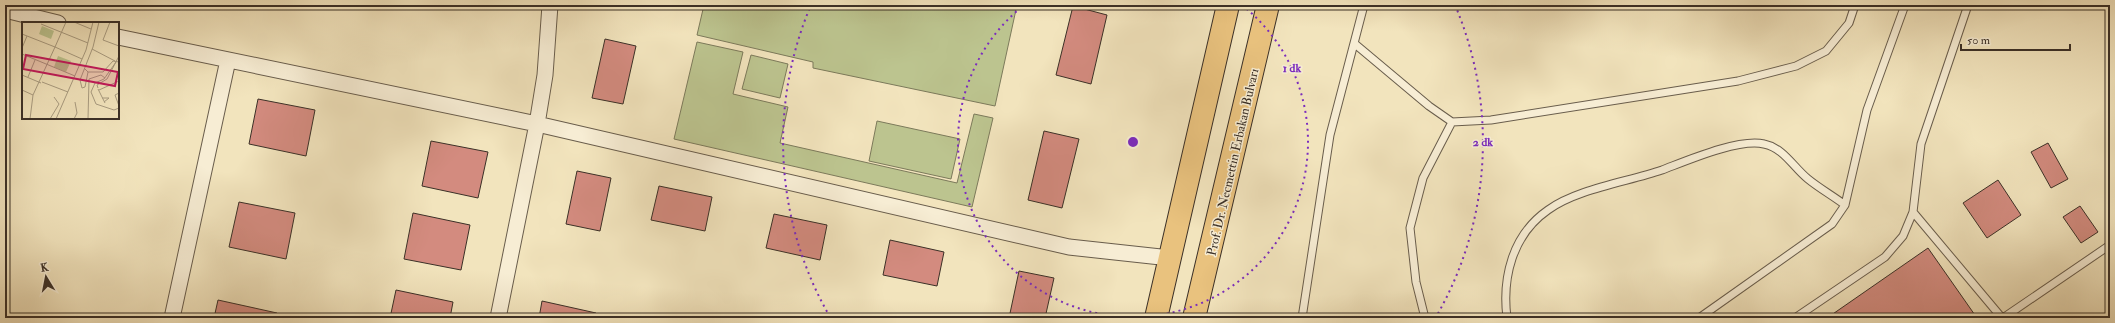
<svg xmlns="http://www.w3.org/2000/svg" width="2115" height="323" viewBox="0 0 2115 323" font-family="'IM FELL Double Pica',serif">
<rect width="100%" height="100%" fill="#f2e4bd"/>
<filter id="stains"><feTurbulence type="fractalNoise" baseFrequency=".005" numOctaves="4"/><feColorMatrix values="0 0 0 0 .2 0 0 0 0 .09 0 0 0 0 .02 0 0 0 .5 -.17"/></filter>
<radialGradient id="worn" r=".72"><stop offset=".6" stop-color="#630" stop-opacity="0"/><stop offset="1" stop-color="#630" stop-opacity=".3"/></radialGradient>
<!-- green -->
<path fill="#bcc48f" stroke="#7c7a5b" d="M704 5H1017L995 106 813 68V62L697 35Z
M697 42 743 52 733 94 788 107 780 143 957 183 974 114 993 118 972 207 674 139Z
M751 55 788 64 780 98 742 89Z
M877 121 960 139 951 179 869 161Z"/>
<!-- building -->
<path fill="#d38b7f" stroke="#3b3027" d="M1073 6 1107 15 1091 84 1056 75Z
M605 39 636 46 623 104 592 98Z
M258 99 315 110 306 156 249 144Z
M1044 131 1079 139 1062 208 1028 200Z
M431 141 488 152 478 198 422 186Z
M2048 143 2068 179 2051 188 2031 152Z
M577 171 611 178 600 231 566 224Z
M1998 180 2021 215 1987 238 1963 203Z
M659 186 712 197 705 231 651 220Z
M239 202 295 213 286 259 229 247Z
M2080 206 2098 232 2081 243 2063 217Z
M413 213 470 225 461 270 404 259Z
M774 214 827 225 820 260 766 248Z
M890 240 944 252 937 286 883 275Z
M1928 248 1977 318H1827Z
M1019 271 1054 278 1045 318H1009Z
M396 290 453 302 450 318H390Z
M218 300 277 313 276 318H214Z
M542 301 596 313 595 318H539Z"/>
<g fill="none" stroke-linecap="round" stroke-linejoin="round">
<!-- lane casing -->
<g stroke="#695d4c" stroke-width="9">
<path id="lane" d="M1355 44 1429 106 1452 122 1491 120 1738 81 1796 66 1826 51 1849 23 1855 5
M1913 212 2002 318
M1302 318 1330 135 1364 5
M1425 318 1416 282 1410 228 1423 178 1452 122
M1507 318C1502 278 1512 235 1548 210 1577 189 1627 182 1662 170 1686 161 1739 138 1764 144 1784 148 1793 167 1808 179 1819 188 1833 196 1845 205
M1699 318 1832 224 1845 205 1867 110 1905 5
M1795 318 1885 257 1903 236 1913 212 1921 144 1968 5
M2003 318 2110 245"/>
</g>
<!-- street casing -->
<g stroke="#695d4c" stroke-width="17">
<path id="street" d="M5 10 58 23
M118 37 537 124 1069 247 1170 258
M172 318 228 60
M498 318 537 124 545 75 550 5"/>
</g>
<!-- primary casing -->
<g stroke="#3b3027" stroke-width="24">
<path id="primary" d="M1156 318 1228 5
M1194 318 1268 5"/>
</g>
<!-- lane -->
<use href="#lane" stroke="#f7edd4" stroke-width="7"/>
<!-- street -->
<use href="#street" stroke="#f7edd4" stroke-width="15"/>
<!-- primary -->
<use href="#primary" stroke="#e9c27e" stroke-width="22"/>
</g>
<!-- distance rings -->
<g fill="none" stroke="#7b2cbf" stroke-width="2" stroke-dasharray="2 4">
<path d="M1242 5A175 175 0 1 1 1024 5"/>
<path d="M830 317A350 350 0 0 1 811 5M1455 5A350 350 0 0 1 1436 317"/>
</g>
<g text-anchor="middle" stroke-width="3" stroke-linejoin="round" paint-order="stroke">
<!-- street labels -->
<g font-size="13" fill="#3b3027" stroke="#f7edd4">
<text transform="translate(1232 162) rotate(-77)" y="5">Prof. Dr. Necmettin Erbakan Bulvarı</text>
</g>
</g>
<!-- overview -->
<g transform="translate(22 22)">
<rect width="97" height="97" fill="#f2e4bd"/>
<path d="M20 4 32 9 29 17 17 12ZM36 34 49 39 44 50 32 45Z" fill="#bcc48f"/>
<path fill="none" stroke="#a99c81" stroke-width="1" d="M52 0 69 7M88 0 81 18 97 24M19 2 66 21M0 12 33 25 44 0M0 26 5 14M70 27 93 39M0 32 53 54M94 40 82 57 73 61 69 70 74 82 92 88 97 86M62 46 66 50H81L91 39 97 40M66 50 63 65 60 66 58 58 71 25 77 0M0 53 19 61M6 55 13 38M20 60 46 70M76 66 75 63 85 57 97 34M76 67 83 81M0 68 11 73M77 68 97 59M97 71 93 73 97 84M80 76H87L82 80M8 97 11 73 33 25 60 37M28 97 37 82 32 75M34 97 64 28 71 0M52 97 55 91 53 80M66 97 67 57 79 53 83 56"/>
<path fill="#c2185b" fill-opacity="0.15" stroke="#c2185b" stroke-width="2" d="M4 33 96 50 93 64 1 47Z"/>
<rect width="97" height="97" fill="none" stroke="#3b3027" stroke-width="2"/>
</g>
<circle cx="1133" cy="142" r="6" fill="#7b2cbf" stroke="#f7edd4" stroke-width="2"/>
<g font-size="12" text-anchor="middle" font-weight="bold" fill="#7b2cbf" stroke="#f7edd4" stroke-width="3" stroke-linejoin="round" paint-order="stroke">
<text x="1292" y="72">1 dk</text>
<text x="1483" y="146">2 dk</text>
</g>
<!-- margin -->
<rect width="2115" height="323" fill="none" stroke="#f2e4bd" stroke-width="20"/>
<rect x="6" y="6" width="2103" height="311" fill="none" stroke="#3b3027" stroke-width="2"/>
<rect x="10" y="10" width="2095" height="303" fill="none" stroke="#3b3027"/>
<!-- north arrow -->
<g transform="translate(46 277) rotate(350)" stroke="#f7edd4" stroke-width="3" paint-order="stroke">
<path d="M0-3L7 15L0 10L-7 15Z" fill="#3b3027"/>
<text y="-6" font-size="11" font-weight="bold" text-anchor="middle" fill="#3b3027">K</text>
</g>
<!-- scale -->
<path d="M1961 44v6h109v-6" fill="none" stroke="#3b3027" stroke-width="2"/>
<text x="1967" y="44" font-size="12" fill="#3b3027" stroke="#f7edd4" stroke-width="3" paint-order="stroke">50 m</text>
<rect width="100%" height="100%" filter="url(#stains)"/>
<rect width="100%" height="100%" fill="url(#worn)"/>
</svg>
